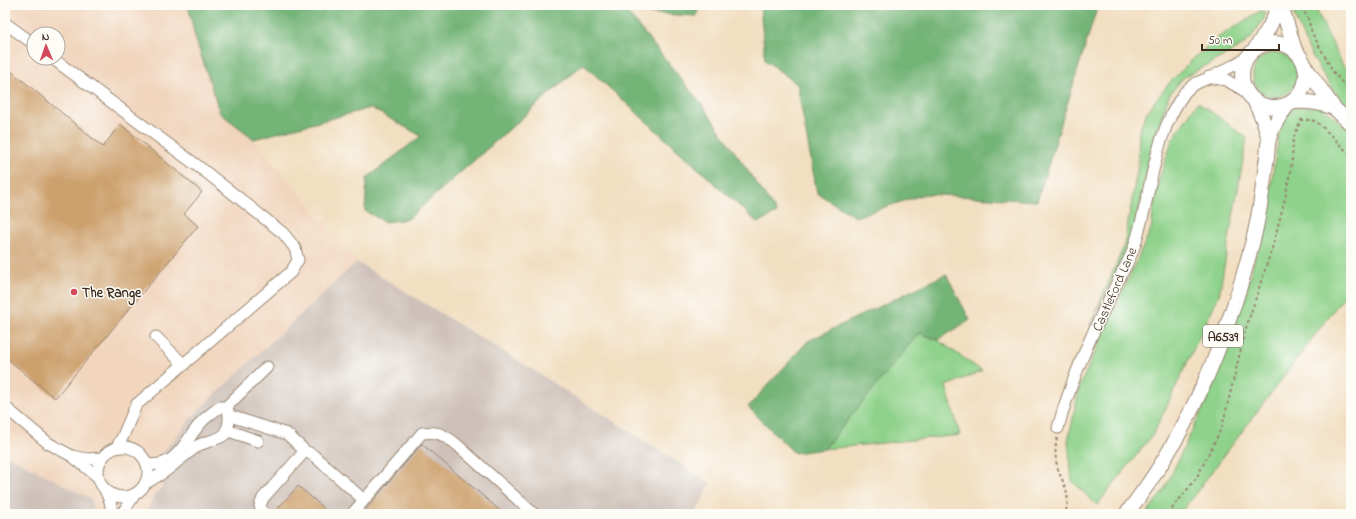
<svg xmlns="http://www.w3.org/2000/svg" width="1356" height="519" viewBox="0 0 1356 519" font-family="'Indie Flower',sans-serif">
<rect width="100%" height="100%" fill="#fdfcf7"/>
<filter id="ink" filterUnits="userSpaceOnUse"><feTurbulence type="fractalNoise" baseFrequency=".025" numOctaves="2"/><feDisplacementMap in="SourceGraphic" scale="8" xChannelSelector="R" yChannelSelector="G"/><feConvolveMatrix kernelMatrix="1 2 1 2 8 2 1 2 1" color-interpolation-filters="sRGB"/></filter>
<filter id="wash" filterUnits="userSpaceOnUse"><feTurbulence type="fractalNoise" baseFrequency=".012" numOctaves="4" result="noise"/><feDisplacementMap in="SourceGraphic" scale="16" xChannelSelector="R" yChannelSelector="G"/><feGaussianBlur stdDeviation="0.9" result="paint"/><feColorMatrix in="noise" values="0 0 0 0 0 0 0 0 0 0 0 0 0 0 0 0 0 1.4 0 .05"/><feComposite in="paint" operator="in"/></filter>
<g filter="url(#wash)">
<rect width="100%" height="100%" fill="#f2dfc2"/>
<!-- built -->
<path fill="#f1d5bd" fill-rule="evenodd" d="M5 5H188L195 37 220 113 254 139 357 262 197 411 162 454V487L155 494 145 514H94L91 499 5 454ZM34 34H58V58H34Z"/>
<!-- industrial -->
<path fill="#cec1ba" d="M357 262 514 358 711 483 695 514H145L155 494 162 487V454L197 411Z
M5 454 91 499 94 514H5Z"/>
<!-- green -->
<path fill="#8fd28b" stroke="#657e54" d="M1291 5H1351V10L1314 5 1342 64 1351 75V110C1324 83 1302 41 1291 5Z
M1260 11 1266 12 1264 19 1251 38 1242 46 1183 78 1169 95 1153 142 1135 229 1120 264 1090 325 1124 246 1138 165 1139 132 1147 111 1170 82 1193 59 1217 38Z
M1253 75a22 22 0 1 1 44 0a22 22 0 1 1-44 0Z
M1198 102 1247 138 1219 295 1154 433 1097 505 1072 481 1068 441 1080 385 1151 229 1156 189 1172 140Z
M1321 106 1351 131V287L1180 514H1146L1164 490 1209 395 1245 294 1266 218 1280 126 1293 108Z
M919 333 938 340 982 371 946 386 960 435 824 449Z"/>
<!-- forest -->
<path fill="#73b477" stroke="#576f4a" d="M188 5H699L697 16 627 12 703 106 777 213 758 223 583 64 408 219 385 222 365 211 367 178 421 136 371 108 254 139 220 113 195 37Z
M760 5H1098L1037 201 925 194 855 217 817 193 797 84 765 60Z
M946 274 970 320 938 340 919 333 824 449 794 453 748 407 808 341Z"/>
<g id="blocks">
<!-- building -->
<path fill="#cda16e" d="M5 66 103 147 120 124 202 192 184 214 198 226 55 398 5 357Z
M422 444 504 514H362Z
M298 486 324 508 319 514H273Z"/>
</g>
</g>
<g filter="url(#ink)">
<use href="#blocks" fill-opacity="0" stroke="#968470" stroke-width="1"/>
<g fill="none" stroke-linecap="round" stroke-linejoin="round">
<!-- minor casing -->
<g stroke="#968470" stroke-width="13">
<path id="minor" d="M5 23 34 44
M52 58 207 173 283 233 295 248 298 260 291 272 136 405 123 436 116 448
M1209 77 1226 80 1247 92
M156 337 184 365
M5 407 48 443 72 456 98 477
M226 407 267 367
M230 416 287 434 305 451
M1058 428C1070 383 1091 335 1112 293 1118 280 1125 268 1131 255 1152 202 1150 139 1185 92 1192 84 1201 81 1211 77 1224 71 1236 64 1248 57
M226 430 258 441
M98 472a25 25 0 1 1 50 0a25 25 0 1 1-50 0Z
M72 456 87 459 102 458
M146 483C153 479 160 475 167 470 177 462 188 452 199 445 205 442 221 439 225 434 229 428 231 413 226 407H220C213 412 204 418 199 425 183 444 176 468 147 464
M105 490 110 501 112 514
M122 514 135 494
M263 514 260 506 263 498 305 451 313 455 364 500
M352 514 422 433C438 431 442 434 455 443L534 514"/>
</g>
<!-- major casing -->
<g stroke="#968470" stroke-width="16">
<path id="major" d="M1281 5 1295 50
M1242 75a32 32 0 1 1 64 0a32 32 0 1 1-64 0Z
M1255 49 1269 28 1279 5
M1306 68 1334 108 1351 124
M1254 100 1262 117 1269 139
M1292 102C1307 101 1320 102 1334 108
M1126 514C1188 436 1227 340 1252 244 1259 219 1263 188 1266 163 1268 155 1267 147 1269 139 1272 126 1280 115 1288 105"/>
</g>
<!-- path -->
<path stroke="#968470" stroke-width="2" stroke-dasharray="3 3" stroke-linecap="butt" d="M1295 5 1307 15 1312 33 1334 73 1351 93
M1057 438C1055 448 1055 456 1057 466 1063 486 1072 491 1065 514
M1168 514 1197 477 1222 427 1246 328 1273 245 1285 199 1292 162 1293 139 1301 120C1304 120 1308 120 1311 120 1322 122 1339 147 1351 154"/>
<!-- minor -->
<use href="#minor" stroke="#fff" stroke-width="11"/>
<!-- major -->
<use href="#major" stroke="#fff" stroke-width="14"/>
</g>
</g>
<!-- markers -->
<circle fill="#d1495b" stroke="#fdfcf7" stroke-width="1.5" cx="74" cy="292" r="4"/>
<g text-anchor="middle" stroke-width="3" stroke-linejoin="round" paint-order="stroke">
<!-- shield labels -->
<rect fill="#fdfcf7" stroke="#75695f" stroke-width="1" x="1203" y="325" width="40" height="22" rx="3"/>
<g font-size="13" font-weight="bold" fill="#3b2a1e">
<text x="1223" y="341">A6539</text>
</g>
<!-- street labels -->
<g font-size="14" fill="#3b2a1e" stroke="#fdfcf7">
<text transform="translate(1114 289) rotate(-66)" y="5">Castleford Lane</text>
</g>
<!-- poi labels -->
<g font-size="14" font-weight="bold" fill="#3b2a1e" stroke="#fdfcf7" text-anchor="start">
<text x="82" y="297">The Range</text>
</g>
</g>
<!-- margin -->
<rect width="1356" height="519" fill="none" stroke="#fdfcf7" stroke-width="20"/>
<!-- north arrow -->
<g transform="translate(46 46) rotate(358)"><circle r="19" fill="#fdfcf7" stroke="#afa8a0"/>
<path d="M0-3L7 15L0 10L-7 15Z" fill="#d1495b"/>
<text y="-6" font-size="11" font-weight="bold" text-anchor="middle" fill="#3b2a1e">N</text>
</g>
<!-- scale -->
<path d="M1202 44v6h77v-6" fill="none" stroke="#3b2a1e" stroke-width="2"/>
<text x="1208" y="44" font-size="12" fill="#3b2a1e" stroke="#fdfcf7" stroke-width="3" paint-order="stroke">50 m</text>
</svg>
